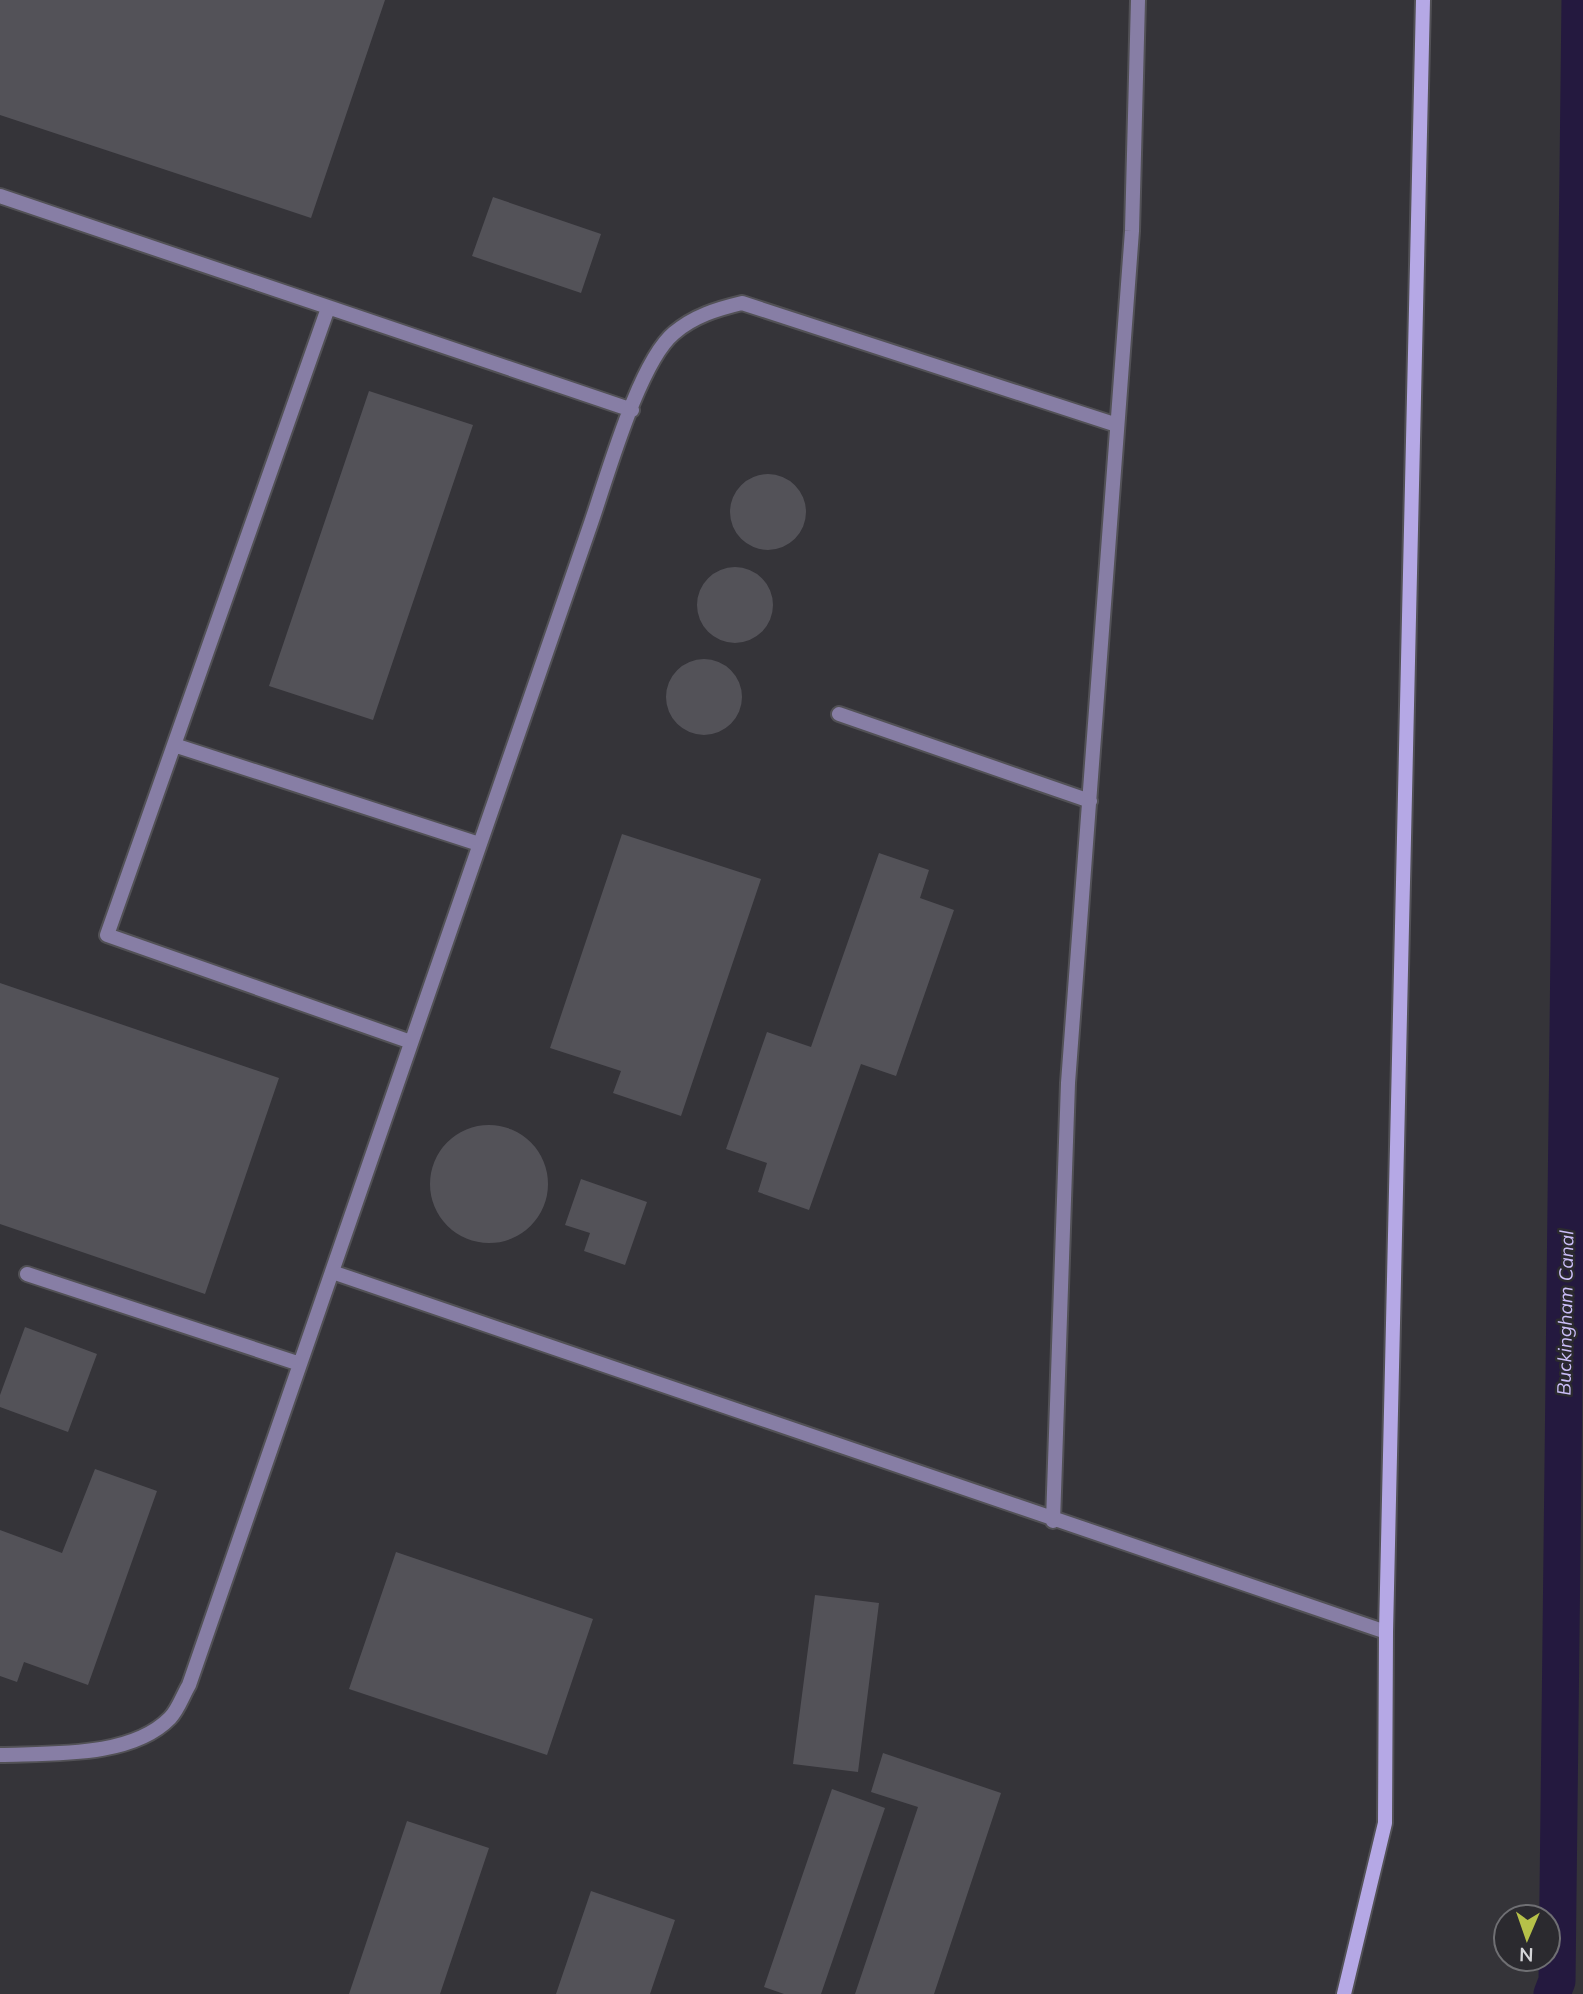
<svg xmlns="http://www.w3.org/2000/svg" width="1583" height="1994" viewBox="0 0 1583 1994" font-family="Mulish,sans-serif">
<rect width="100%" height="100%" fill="#353439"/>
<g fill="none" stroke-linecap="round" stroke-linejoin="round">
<!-- canal -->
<path stroke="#24193f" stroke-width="37" d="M1552 1994 1557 1981 1580 0"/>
</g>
<!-- building -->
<path fill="#535258" d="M0 0H385L311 218 0 115Z
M493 197 601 234 581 293 472 256Z
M369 391 473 425 373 720 269 686Z
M730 512a38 38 0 1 1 76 0a38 38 0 1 1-76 0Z
M697 605a38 38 0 1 1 76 0a38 38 0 1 1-76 0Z
M666 697a38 38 0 1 1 76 0a38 38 0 1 1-76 0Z
M622 834 761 879 681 1116 613 1093 621 1071 550 1048Z
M879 853 929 870 920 898 954 910 896 1076 861 1064 809 1210 758 1192 767 1163 726 1149 767 1032 811 1047Z
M0 983 279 1078 205 1294 0 1224Z
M430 1184a59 59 0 1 1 118 0a59 59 0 1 1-118 0Z
M581 1179 647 1202 625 1265 584 1251 590 1233 565 1225Z
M25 1327 97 1354 68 1432 0 1407V1395Z
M95 1469 157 1491 88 1685 24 1662 17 1682 0 1676V1530L62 1553Z
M396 1552 593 1619 547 1755 349 1689Z
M815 1595 879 1603 858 1772 793 1764Z
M883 1753 1001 1793 934 1994H855L918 1807 871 1792Z
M832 1789 885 1808 821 1994H784L764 1987Z
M407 1821 489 1848 440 1994H349Z
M591 1891 675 1920 650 1994H556Z"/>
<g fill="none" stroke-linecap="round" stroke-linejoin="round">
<!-- lane casing -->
<g stroke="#525156" stroke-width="18">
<path id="lane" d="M0 196 632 410
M328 308 107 935 411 1042
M839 714 1090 801
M174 745 479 844
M332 1272 1386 1632
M27 1274 300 1364
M1053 1521 1068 1083 1132 231 1138 0
M0 1755C51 1753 131 1758 170 1718 178 1710 183 1695 189 1685L591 523C607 477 639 362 674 333 694 316 717 309 742 303L1117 425"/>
</g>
<!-- secondary casing -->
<g stroke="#525156" stroke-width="18">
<path id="secondary" d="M1344 1994 1385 1823 1386 1632 1423 0"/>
</g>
<!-- lane -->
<use href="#lane" stroke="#877ea5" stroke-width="14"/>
<!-- secondary -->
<use href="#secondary" stroke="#b5a8e5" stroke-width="14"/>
</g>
<g text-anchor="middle" stroke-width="5" stroke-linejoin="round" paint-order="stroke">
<!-- water labels -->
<g font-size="19" font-style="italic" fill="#cbbef8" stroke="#2b2a2f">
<text transform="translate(1565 1313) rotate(-89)" y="7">Buckingham Canal</text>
</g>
</g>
<!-- north arrow -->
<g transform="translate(1527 1938) rotate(182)"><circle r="33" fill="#2b2a2f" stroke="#6f6f73" stroke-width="2"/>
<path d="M0-5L12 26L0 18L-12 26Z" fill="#b6c149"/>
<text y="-10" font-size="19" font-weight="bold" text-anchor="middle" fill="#d6d6d9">N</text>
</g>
</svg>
